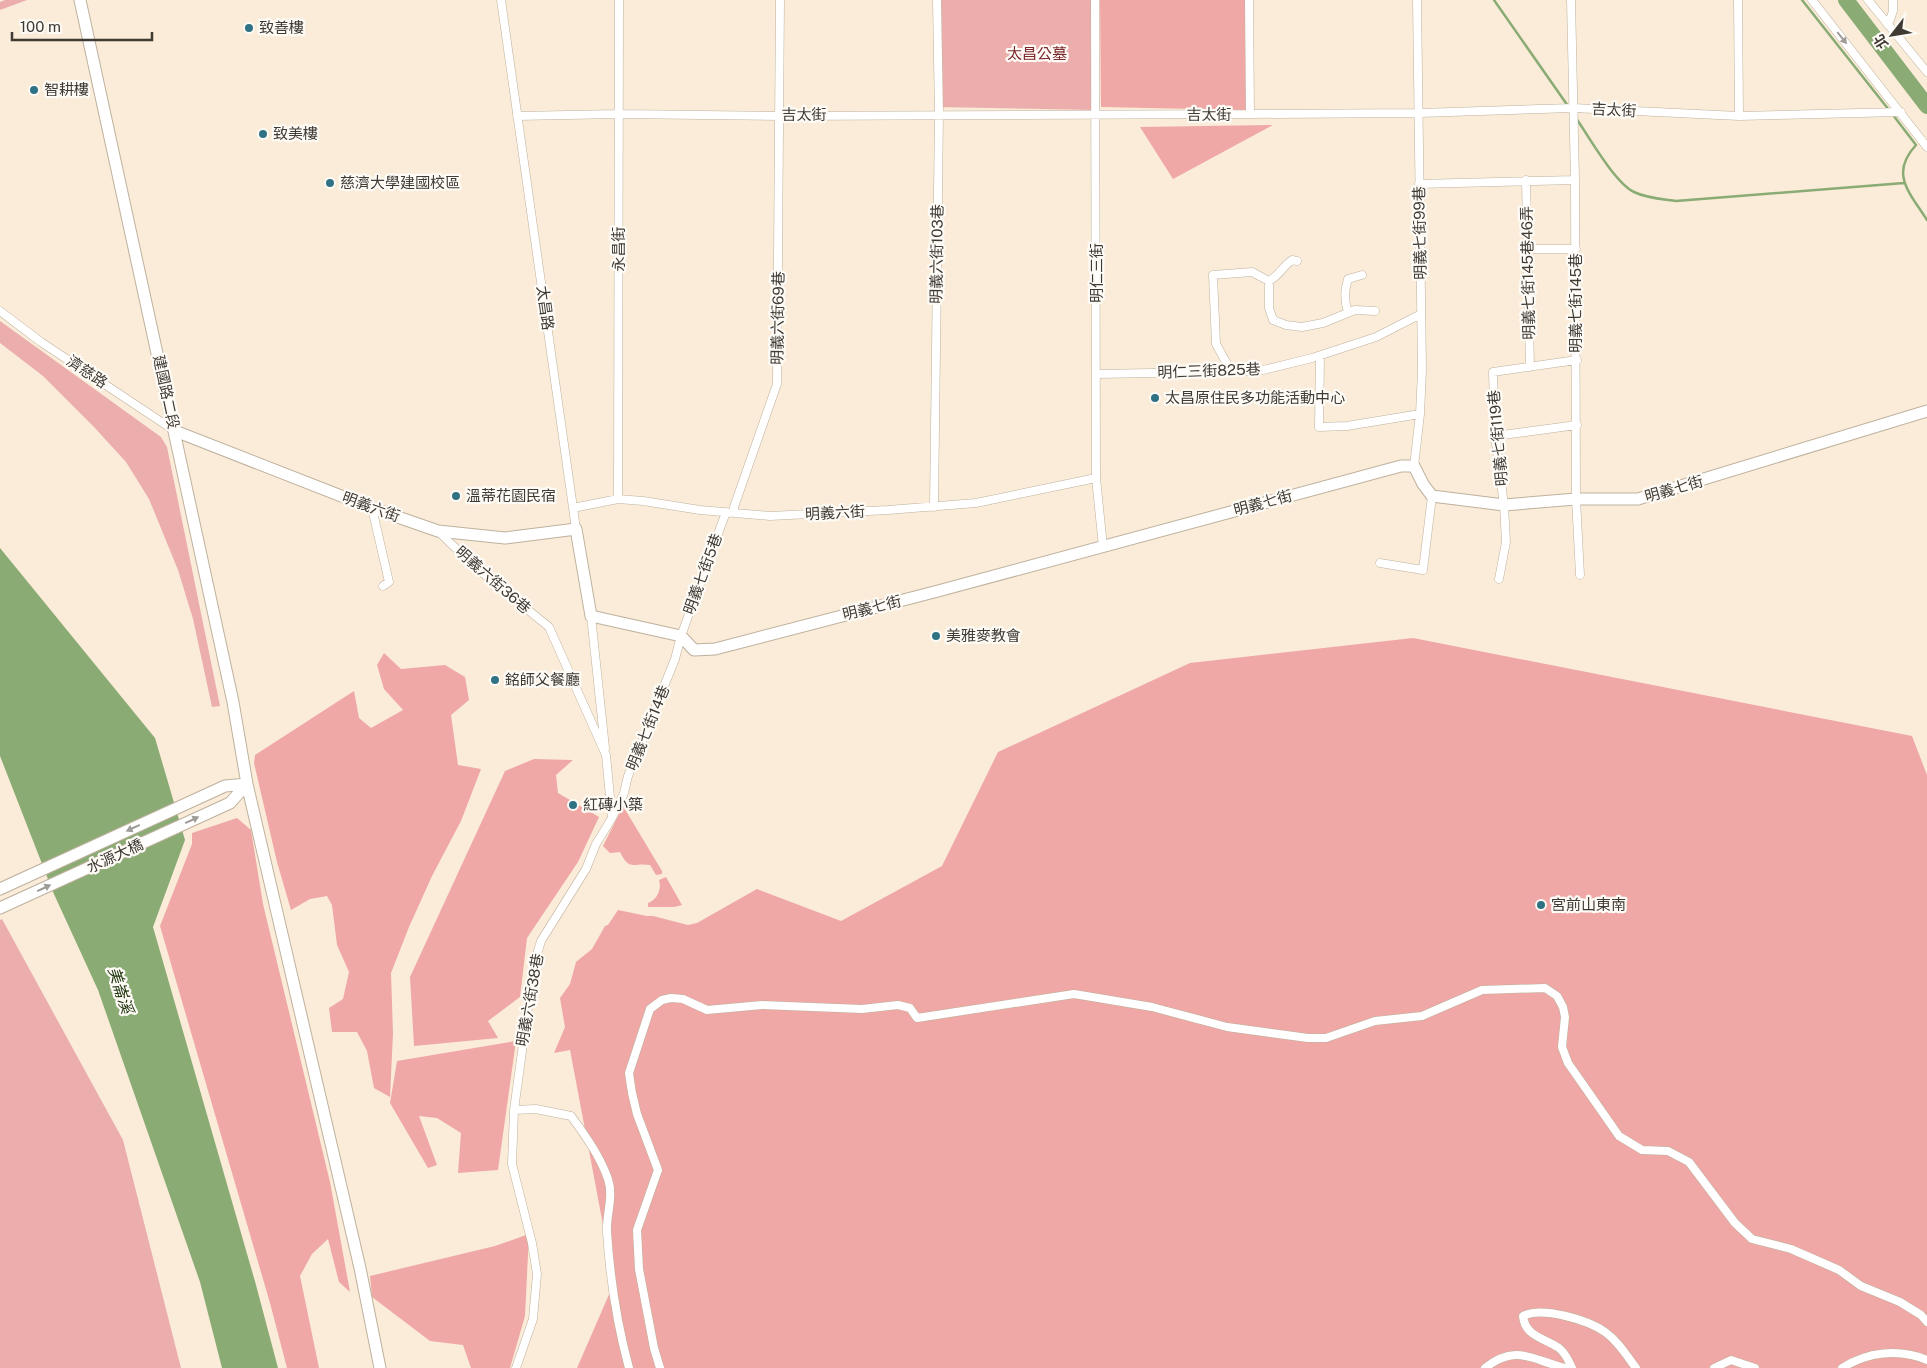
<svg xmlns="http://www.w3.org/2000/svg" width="1927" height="1368" viewBox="0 0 1927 1368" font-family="'Public Sans','Noto Sans TC',sans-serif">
<rect width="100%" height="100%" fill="#faecd8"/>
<!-- green -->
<path fill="#ecaeac" d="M5 0H27L0 10V2Z
M935 0H1092L1094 110 936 107Z
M0 321 161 437 167 447 220 706 212 707 193 619 178 570 149 499 126 462 94 427 43 376 0 343Z
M2 919 123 1140 181 1368H0V920Z"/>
<!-- forest -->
<path fill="#efa8a5" d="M1100 0H1245L1247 110 1101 107Z
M1273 125 1173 179 1140 127Z
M1413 638 1912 736 1927 775V1368H577L614 1283 570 1050 554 1053 565 1027 560 998 570 984 576 962 592 949 605 926 608 925 618 910 647 916H653L688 925 697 923 757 889 841 921 942 866 998 752 1190 663Z
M384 653 401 669 445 665 465 677 469 700 451 715 458 765 481 769 461 821 432 876 409 927 391 973 393 1033 390 1097 374 1088 367 1051 357 1032H332L329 1008 343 999 349 972 337 945 332 905 327 896 310 899 291 910 277 862 254 763 255 755 354 691 359 718 371 728 403 710 384 689 377 665Z
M534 759 573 760 556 775 558 793 599 817 578 862 527 938 520 997 488 1021 498 1038 414 1046 410 977 505 771Z
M623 806 662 871V874L656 875 650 865C633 862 630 872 620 852L610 853 603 846Z
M237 818 251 830 263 904 330 1182 350 1292 339 1282 328 1239 312 1254 300 1276 319 1368H287L270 1303 160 926 192 844V833Z
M666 877 682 905 674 907H648V903C657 900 662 889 659 880Z
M516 1041 498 1170 458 1173 461 1133 437 1118 419 1116 437 1165 428 1168 390 1103 397 1061Z
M529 1234 525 1316 510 1368H471L463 1345 430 1341 372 1297 370 1276 495 1246Z"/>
<!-- water -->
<path fill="#8aab74" d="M0 548 155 738 185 840 153 927 256 1285 278 1368H222L200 1282 98 990 53 892 0 756Z"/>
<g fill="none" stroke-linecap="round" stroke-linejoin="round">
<!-- stream -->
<path stroke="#8aab74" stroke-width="2.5" d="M1494 0 1568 106
M1802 0 1889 110
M1893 115 1916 145
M1576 118C1589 137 1615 183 1634 192 1646 198 1662 199 1676 201L1904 183
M1916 145C1889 174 1910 193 1927 220"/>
<!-- river -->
<path stroke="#8aab74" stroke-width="16" d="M1846 0 1927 106"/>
<!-- street casing -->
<g stroke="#beb19d" stroke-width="9">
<path id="street" d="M501 0 576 529
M1095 0 1096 478 1103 547
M1249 0 1250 114
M1571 0 1575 180 1576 499 1580 575
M1738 0 1739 116
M1812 0 1927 147
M1868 0 1927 72
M1888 25 1893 11V0
M517 116 619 114 780 116 1250 114 1420 113 1573 108 1739 116 1901 112
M1526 180 1530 367
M1419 184 1575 180
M1527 249H1576
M1269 281V308L1273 320 1286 325 1302 327 1323 323 1355 310 1375 311
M0 311 41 342 175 431
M1348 312C1344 300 1344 291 1348 279L1362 275
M1320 356 1319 427 1347 426 1420 414
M1231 371 1216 344 1213 275 1252 272 1269 281C1279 276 1283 266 1292 260L1297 261
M1097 374 1259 371 1312 358 1376 337 1421 314
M1495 436 1577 425
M1414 466 1420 414 1422 370 1417 0
M618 499 619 0
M934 507 939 114 937 0
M372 508 389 582 383 586
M573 508 618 499 643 501 700 510 770 516 888 510 976 503 1096 478
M734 513V507L777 384 780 0
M438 531 473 565 549 627 606 755 612 818 596 844 586 869 541 941 534 964 514 1110 512 1164 532 1243 537 1274 533 1319 516 1368
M1380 563 1423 570 1432 496
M1499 579 1506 542 1504 505 1495 436 1493 372 1577 360
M591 616 605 748
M613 816 624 793 628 776 675 659 681 636 726 512
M514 1110 536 1109 571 1116C585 1135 600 1156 608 1179 614 1197 606 1214 607 1232 610 1278 617 1324 629 1368
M660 1368 654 1348 639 1269 637 1230 658 1170 637 1114 632 1093 629 1073 650 1009 662 1000 671 998 683 999 707 1010 762 1005 862 1009 898 1005 910 1008 917 1018 1074 994 1152 1007 1227 1027 1308 1038H1326L1375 1021 1422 1016 1482 990 1545 988 1557 996 1563 1007 1565 1017 1562 1047 1568 1063 1619 1136 1642 1150 1668 1151 1689 1162 1735 1223 1752 1239 1791 1249 1839 1270 1861 1286 1900 1302 1921 1315 1927 1322
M1485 1368C1516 1343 1532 1360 1565 1368
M1572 1368C1569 1361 1565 1353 1559 1348 1545 1338 1525 1337 1523 1316 1542 1306 1588 1320 1605 1332 1618 1341 1627 1356 1636 1368
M1714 1368 1731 1360 1755 1368
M1842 1368C1867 1352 1899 1348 1927 1360"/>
</g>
<!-- secondary casing -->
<g stroke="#beb19d" stroke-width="13">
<path id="secondary" d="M80 0 233 702 247 784 360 1268 380 1368
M175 431 372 508 438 531 505 538 576 529 591 616 681 636 694 650 715 649 938 591 1401 466H1414L1423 484 1432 496 1504 505 1576 499H1638L1927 411
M0 889 225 786 247 784
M0 908 230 803 247 784"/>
</g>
<!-- street -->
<use href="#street" stroke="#fff" stroke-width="8"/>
<!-- secondary -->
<use href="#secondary" stroke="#fff" stroke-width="11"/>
</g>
<!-- one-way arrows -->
<defs><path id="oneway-solid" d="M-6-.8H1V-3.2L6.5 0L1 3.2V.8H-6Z" transform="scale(1.25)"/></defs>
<g fill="#9f9c98">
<use href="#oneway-solid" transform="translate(1842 38) rotate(51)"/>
<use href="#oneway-solid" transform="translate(192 820) rotate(-25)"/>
<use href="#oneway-solid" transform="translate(133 828) rotate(155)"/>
<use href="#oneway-solid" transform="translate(44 888) rotate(-25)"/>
</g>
<!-- markers -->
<g fill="#2f7283" stroke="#fefbf7" stroke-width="2">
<circle cx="249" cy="28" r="5"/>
<circle cx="34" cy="90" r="5"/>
<circle cx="263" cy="134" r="5"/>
<circle cx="330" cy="183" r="5"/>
<circle cx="1155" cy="398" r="5"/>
<circle cx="456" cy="496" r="5"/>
<circle cx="936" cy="636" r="5"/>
<circle cx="495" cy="680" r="5"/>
<circle cx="573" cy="805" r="5"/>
<circle cx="1541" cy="905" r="5"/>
</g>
<g text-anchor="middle" stroke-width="4.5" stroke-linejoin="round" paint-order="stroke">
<!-- poi labels -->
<g font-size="15" fill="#3f3a32" stroke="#fefbf7" text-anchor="start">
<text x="259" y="33">致善樓</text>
<text x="44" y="95">智耕樓</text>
<text x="273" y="139">致美樓</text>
<text x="340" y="188">慈濟大學建國校區</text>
<text x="1165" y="403">太昌原住民多功能活動中心</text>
<text x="466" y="501">溫蒂花園民宿</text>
<text x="946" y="641">美雅麥教會</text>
<text x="505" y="685">銘師父餐廳</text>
<text x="583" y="810">紅磚小築</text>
<text x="1551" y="910">宮前山東南</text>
</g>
<!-- park labels -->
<g font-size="15" fill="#7c292d" stroke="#fefbf7">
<text x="1037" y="59">太昌公墓</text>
</g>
<!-- street labels -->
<g font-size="15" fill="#3f3a32" stroke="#fefbf7">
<text transform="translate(1614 110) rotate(3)" y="5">吉太街</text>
<text x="804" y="120">吉太街</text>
<text x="1209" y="120">吉太街</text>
<text transform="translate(1420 233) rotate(-91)" y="5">明義七街99巷</text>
<text transform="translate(619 249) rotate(-90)" y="5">永昌街</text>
<text transform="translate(937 254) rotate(-89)" y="5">明義六街103巷</text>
<text transform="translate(1097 273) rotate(-90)" y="5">明仁三街</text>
<text transform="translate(1528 273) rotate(-91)" y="5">明義七街145巷46弄</text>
<text transform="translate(1576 303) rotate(-90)" y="5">明義七街145巷</text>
<text transform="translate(545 308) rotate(82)" y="5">太昌路</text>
<text transform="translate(778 318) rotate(-89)" y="5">明義六街69巷</text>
<text transform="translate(1209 371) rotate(-2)" y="5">明仁三街825巷</text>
<text transform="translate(87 372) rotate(34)" y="5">濟慈路</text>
<text transform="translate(166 392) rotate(78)" y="5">建國路二段</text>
<text transform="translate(1498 438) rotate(-95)" y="5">明義七街119巷</text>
<text transform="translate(1674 489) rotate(-16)" y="5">明義七街</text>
<text transform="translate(1263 503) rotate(-15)" y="5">明義七街</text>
<text transform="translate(371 507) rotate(20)" y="5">明義六街</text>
<text transform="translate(835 513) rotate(-3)" y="5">明義六街</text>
<text transform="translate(703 574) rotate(-70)" y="5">明義七街5巷</text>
<text transform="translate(493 580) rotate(41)" y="5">明義六街36巷</text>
<text transform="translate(872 608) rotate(-14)" y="5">明義七街</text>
<text transform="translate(648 728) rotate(-68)" y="5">明義七街14巷</text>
<text transform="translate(115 856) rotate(-25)" y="5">水源大橋</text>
<text transform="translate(530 1000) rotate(-80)" y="5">明義六街38巷</text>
</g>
<!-- water labels -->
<g font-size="16" font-style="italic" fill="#1b3109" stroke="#fefbf7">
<text transform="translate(121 990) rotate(72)" y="6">美崙溪</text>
</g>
</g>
<!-- north arrow -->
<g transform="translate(1892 35) rotate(239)" stroke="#fefbf7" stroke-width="4" paint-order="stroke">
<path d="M0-4L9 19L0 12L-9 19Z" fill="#3f3a32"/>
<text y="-8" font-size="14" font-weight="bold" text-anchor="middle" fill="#3f3a32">北</text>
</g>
<!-- scale -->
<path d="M12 32v8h140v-8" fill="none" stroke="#3f3a32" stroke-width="2.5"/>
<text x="20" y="32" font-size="15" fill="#3f3a32" stroke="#fefbf7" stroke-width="4" paint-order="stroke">100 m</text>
</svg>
